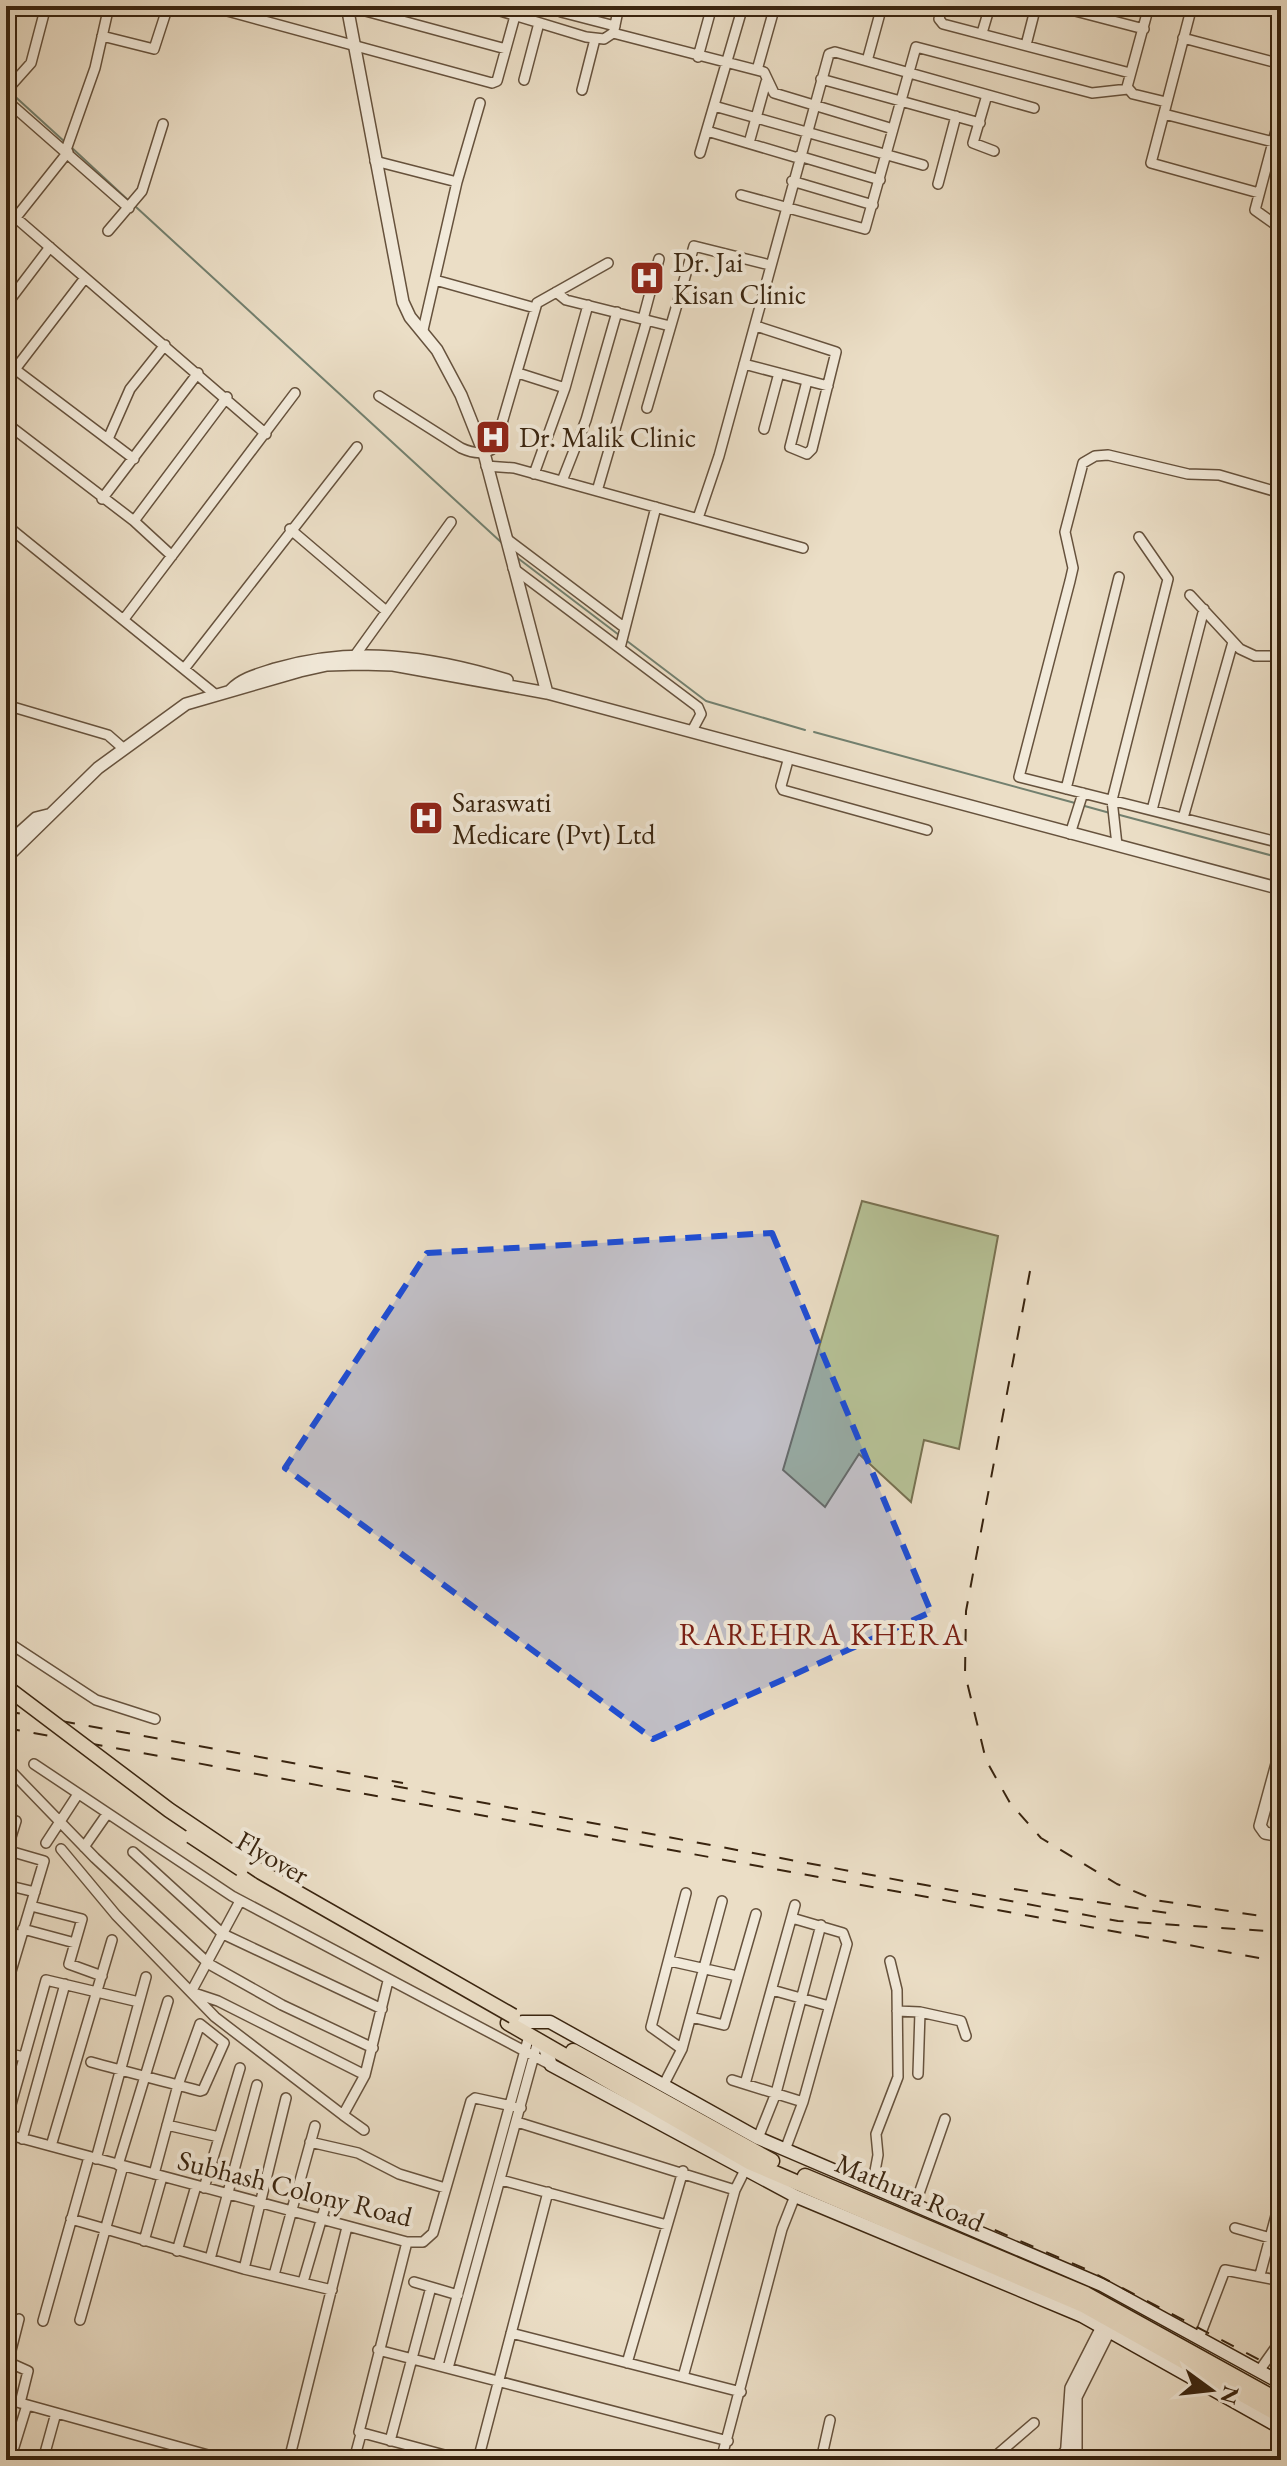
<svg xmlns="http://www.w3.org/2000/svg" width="1287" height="2466" viewBox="0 0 1287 2466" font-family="'EB Garamond',serif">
<rect width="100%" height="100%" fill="#ebdec6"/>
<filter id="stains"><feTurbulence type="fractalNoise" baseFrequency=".0025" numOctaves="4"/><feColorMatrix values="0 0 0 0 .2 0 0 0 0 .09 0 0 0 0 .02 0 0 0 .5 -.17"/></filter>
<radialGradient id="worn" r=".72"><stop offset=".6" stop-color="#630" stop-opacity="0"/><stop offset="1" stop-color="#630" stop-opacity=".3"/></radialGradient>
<!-- green -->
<path fill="#b6c196" stroke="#787252" stroke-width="2" d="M862 1201 998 1236 959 1449 924 1440 911 1502 859 1454 825 1507 783 1470Z"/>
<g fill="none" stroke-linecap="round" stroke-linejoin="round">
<!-- stream -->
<path stroke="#73806f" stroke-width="2" d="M9 91 66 143
M71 147 128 200
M136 207 502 543
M515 556 619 635
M627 641 706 701 805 730
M814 732 1075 803
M1081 805 1110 813
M1116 814 1281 858"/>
<!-- minor casing -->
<g stroke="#66523d" stroke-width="12">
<path id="minor" d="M209 6 492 83 497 81 515 16
M347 6 506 49
M484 6 586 37 604 39 613 33 764 72 774 93 893 129
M942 6 939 19 943 24 1130 73
M1056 6 1144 29
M1149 6 1127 87 1133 94 1166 102
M1192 6 1151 163 1259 193
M561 12 615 26
M614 30 619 6
M982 33 990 6
M102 36 154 49 168 6
M1183 38 1281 64
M1026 45 1036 6
M698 57 712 6
M867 61 882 6
M757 70 775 6
M821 79 980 123
M524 80 539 23
M582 90 595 39
M6 91 31 63 46 6
M987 95 973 143 994 151
M6 100 129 208
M714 106 923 165
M1281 112 1255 210 1276 225 1281 254
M1164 114 1273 142
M707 131 798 158
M749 143 766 82
M66 150 95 68 109 6
M700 153 743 6
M799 156 880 180
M375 161 457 182 480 103
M792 181 873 205
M938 184 956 116
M741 195 865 229 916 47 1092 93 1128 89
M16 218 266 434
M6 230 68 152
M108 231 142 191 163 124
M435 280 535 308
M556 292 566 300 670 326
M6 305 50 247
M643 319 659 259
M756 326 836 352 812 449 807 454 790 447 807 381
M423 330 457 182
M744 364 828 386
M16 370 134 459
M518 373 565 388
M6 381 85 278
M379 396 461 448C472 453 485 456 495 447L537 303 608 263
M647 408 694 246 770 265
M6 423 134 521 172 556
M764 429 779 373
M108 439 130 389 165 345
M486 466 514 468 803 548
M534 474 565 388 588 305
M562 481 586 420 617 312
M597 491 647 320
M1281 493 1219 475 1188 474 1108 455 1095 456 1083 463 1065 532 1073 568 1070 581 1019 777 1281 843
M102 499 198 373
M698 518 719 456 829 54 835 52 1034 108
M134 521 227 397
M6 525 216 695
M290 529 385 610
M507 539 625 628
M513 568 698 707 701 714 693 729
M1190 595 1240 649 1255 656H1281
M124 619 295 393
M620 648 656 507
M356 654 451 522
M184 669 357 447
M6 705 108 735 124 749
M789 757 781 786 783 790 927 830
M1066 789 1119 577
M1152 810 1204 609
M1183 818 1233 642
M1070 834 1083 793
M1117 845 1112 800 1168 579 1139 537
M6 1641 96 1700 155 1719
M34 1764 232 1896 551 2065
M6 1766 95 1858 209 1964 282 2005 373 2048
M46 1843 78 1794
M84 1847 107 1814
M61 1849 116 1915 215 2017 343 2115 365 2075 388 1981
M6 1850 44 1861 6 1988
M7 1850 16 1821
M133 1852 223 1934 382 2009
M6 1885 35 1892
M240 1901 191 1992 218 2001 365 2075
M31 1906 82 1919 69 1964 102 1976
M23 1929 75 1943
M6 1931 21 1936
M670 1961 737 1976
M772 1990 829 2006
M897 2011 920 2012 961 2021 966 2036
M691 2017 724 2025 756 1914
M682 2049 722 1901
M6 2053 24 2057
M91 2062C127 2072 163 2081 200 2091L203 2090 224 2043 200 2024 178 2085 154 2174
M918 2074 920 2012
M732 2080 803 2102
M664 2084 682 2049 651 2027 686 1893
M745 2084 795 1905
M343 2115 364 2130
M6 2122 46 1980 139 2002
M517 2122 735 2190 683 2377
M167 2125 219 2137
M6 2134 407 2242H423L433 2233 471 2101 475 2098 521 2108
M758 2138 776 2093 821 1925
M22 2139 65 1984
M310 2142 358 2153 399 2174 445 2188
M51 2146 112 1940
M785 2150 803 2102 847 1944 843 1933 792 1918
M96 2159 146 1977
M118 2165 168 2001
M501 2180 667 2225
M872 2187 878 2155 876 2134 898 2077 897 1990 890 1961
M204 2188 240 2068
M735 2190 744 2172
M915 2205 945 2119
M71 2219 244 2269 332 2290
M1235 2228 1281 2241
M144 2241 162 2177
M407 2242 359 2432 463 2460
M177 2251 196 2186
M210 2259 257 2085
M244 2269 286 2098
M274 2275 315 2126
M1260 2275 1281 2197
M303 2282 328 2197
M414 2282 458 2295
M19 2319 8 2362 28 2371 20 2403
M80 2320 123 2166
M43 2321 89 2157
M511 2333 741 2392
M1199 2338 1225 2270 1281 2281
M378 2350 728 2441
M627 2363 683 2171
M438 2365 529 2036
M448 2368 538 2041
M1259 2371 1281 2340
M6 2399 226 2460
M390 2441 431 2287
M10 2460 27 2405
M43 2460 56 2413
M289 2460 347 2227
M354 2460 361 2434
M478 2460 548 2192
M721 2460 782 2229 795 2196
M821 2460 830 2420
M991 2460 1034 2423
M1056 2460 1066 2450"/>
</g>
<!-- tertiary casing -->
<g stroke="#66523d" stroke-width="14">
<path id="tertiary" d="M347 6 403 302 410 317 437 350 461 395 484 453 547 693
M231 690C242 678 260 674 275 669 354 646 429 656 507 680
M6 845 36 818 48 815
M6 858 98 768 186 704 300 671 327 665 360 664 393 665 547 693 1281 889
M1281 1749 1260 1826 1265 1833 1281 1836
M1066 2460 1071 2388 1102 2327
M1076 2460V2397L1109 2331"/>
</g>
<!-- secondary casing -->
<g stroke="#39240f" stroke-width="15">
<path id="secondary" d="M522 2022H550L758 2138 1102 2285 1281 2383
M544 2045 551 2065 795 2196 1082 2316 1281 2428"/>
</g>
<!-- trunk casing -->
<g stroke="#39240f" stroke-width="17">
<path id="trunk" d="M508 2023 749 2162 1083 2305 1281 2416
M573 2051 772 2161
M805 2176 1086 2294 1281 2402"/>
</g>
<!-- minor -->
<use href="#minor" stroke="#f2eada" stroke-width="9"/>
<!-- tertiary -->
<use href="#tertiary" stroke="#f2eada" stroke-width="11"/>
<!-- secondary -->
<use href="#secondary" stroke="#f2eada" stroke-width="12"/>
<!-- trunk -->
<use href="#trunk" stroke="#ebdec6" stroke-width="14"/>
<!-- rail -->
<path stroke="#39240f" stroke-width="2" stroke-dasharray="14 14" stroke-linecap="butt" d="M1030 1271 966 1611 965 1674 986 1760 1010 1803 1041 1838 1117 1884 1155 1900 1281 1919
M6 1711 403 1783
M6 1728 1281 1962
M394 1786 1118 1921 1281 1932
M1014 1889 1180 1915
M969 2219 1088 2270 1281 2371"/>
<!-- trunk-bridge casing -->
<g stroke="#39240f" stroke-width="17" stroke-linecap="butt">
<path id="trunk-bridge" d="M6 1687 169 1810 261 1872 513 2016
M191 1836 241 1869"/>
</g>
<!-- trunk-bridge -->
<use href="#trunk-bridge" stroke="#ebdec6" stroke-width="14"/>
</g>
<!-- marked area -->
<path fill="#1d4ed8" fill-opacity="0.2" stroke="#1d4ed8" stroke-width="6" stroke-dasharray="16 10" stroke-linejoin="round" d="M772 1233 931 1612 653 1739 285 1468 427 1253Z"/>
<!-- icons -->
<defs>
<g id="hospital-square" transform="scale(1.8)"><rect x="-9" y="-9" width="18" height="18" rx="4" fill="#8f2418" stroke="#f2eada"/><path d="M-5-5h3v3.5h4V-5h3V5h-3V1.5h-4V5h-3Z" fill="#fff"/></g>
</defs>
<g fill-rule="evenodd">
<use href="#hospital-square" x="647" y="278"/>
<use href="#hospital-square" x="493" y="437"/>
<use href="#hospital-square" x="426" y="818"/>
</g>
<g text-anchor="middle" stroke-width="8" stroke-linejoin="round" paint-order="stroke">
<!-- poi labels -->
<g font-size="28" fill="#39240f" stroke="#f2eada" text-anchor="start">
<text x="673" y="272">Dr. Jai<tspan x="673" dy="32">Kisan Clinic</tspan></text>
<text x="519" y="447">Dr. Malik Clinic</text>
<text x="452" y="812">Saraswati<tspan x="452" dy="32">Medicare (Pvt) Ltd</tspan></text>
</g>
<!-- street labels -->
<g font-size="28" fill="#39240f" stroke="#f2eada">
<text transform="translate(273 1857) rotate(30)" y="10">Flyover</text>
<text transform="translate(295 2188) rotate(14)" y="10">Subhash Colony Road</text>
<text transform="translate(910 2192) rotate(23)" y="10">Mathura Road</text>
</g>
<!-- neighbourhood labels -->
<g font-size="30" letter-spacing="2" fill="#7a1f14" stroke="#f2eada">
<text x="822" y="1645">RAREHRA KHERA</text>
</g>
</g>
<!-- margin -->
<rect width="1287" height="2466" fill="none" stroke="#ebdec6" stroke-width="32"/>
<rect x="8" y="8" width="1271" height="2450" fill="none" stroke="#39240f" stroke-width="4"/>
<rect x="16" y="16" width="1255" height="2434" fill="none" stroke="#39240f" stroke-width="2"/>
<!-- north arrow -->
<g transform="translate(1211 2390) rotate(105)" stroke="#f2eada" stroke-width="6" paint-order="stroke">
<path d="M0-6L14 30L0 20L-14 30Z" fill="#39240f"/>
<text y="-12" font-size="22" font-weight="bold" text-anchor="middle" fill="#39240f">N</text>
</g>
<rect width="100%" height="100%" filter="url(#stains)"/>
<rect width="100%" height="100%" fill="url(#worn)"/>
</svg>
